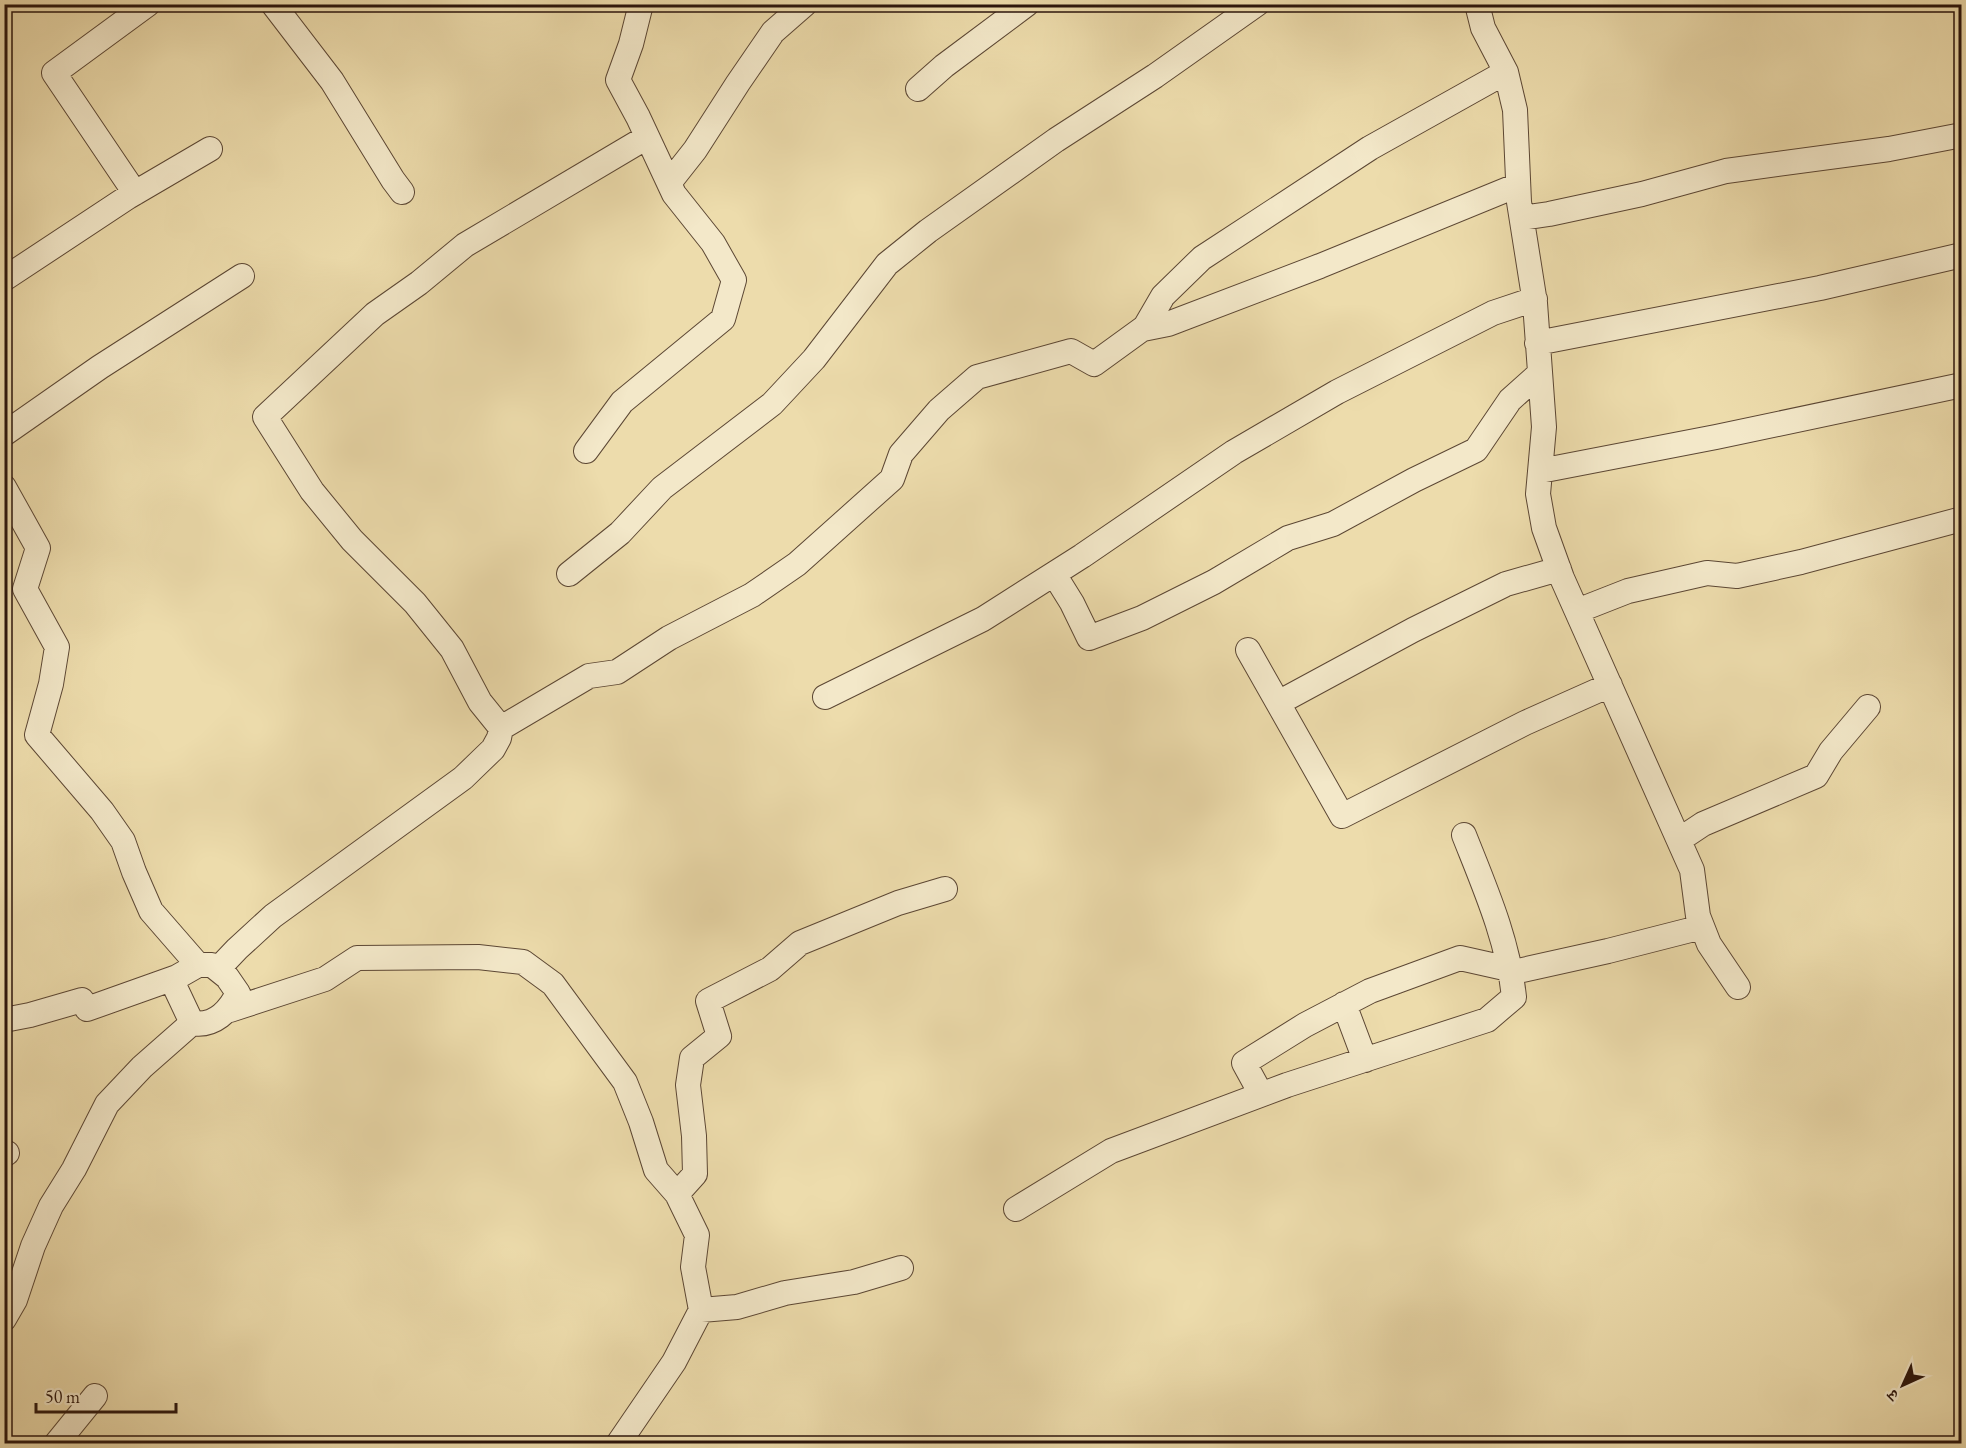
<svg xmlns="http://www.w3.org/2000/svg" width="1966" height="1448" viewBox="0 0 1966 1448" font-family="'EB Garamond','Noto Serif Devanagari',serif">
<rect width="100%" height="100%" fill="#eddcac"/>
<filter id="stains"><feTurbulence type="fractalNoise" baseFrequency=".00333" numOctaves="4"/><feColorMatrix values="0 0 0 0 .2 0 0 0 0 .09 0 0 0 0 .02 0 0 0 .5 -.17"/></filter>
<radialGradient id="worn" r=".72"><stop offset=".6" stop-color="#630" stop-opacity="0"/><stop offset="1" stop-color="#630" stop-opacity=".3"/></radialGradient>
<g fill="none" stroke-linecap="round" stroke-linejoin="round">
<!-- minor casing -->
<g stroke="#5c4734" stroke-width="26">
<path id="minor" d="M273 4 332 81 393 180 402 192
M1477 4 1483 28 1506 72 1515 110 1519 202 1535 303 1544 427 1538 494 1544 528 1562 578 1692 870 1698 916 1709 944 1738 987
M918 89 944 66 1027 4
M669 183 695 150 738 83 773 32 805 4
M135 193 54 73 148 4
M1522 218 1549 214 1642 194 1726 171 1889 149 1962 135
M4 279 128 197 210 149
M1143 329 1168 324 1320 266 1518 185
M1537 343 1820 288 1962 255
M4 434 100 367 242 276
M586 451 622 402 723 319 734 280 713 243 674 194 638 117 618 80 631 44 641 4
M1540 471 1716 437 1962 385
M4 487 38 548 25 589 57 647 51 684 37 735 102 811 123 841 134 872 151 911 198 965
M569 574 620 533 662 488 772 404 814 359 887 264 928 231 1056 140 1155 76 1257 4
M1054 574 1072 603 1089 638 1142 618 1214 582 1288 538 1333 524 1414 480 1476 450 1510 400 1539 374
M1577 611 1628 591 1707 573 1737 576 1801 562 1962 519
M1248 650 1342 816 1525 723 1610 685
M825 697 983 619 1082 556 1234 452 1337 392 1493 313 1535 299
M1278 703 1413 630 1506 584 1559 569
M501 728 480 702 452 649 415 603 352 540 312 491 265 417 375 314 419 283 465 245 647 137
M1679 840 1703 824 1816 776 1831 751 1868 707
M198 965H212L227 977 238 993C229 1011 214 1027 192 1023L175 987 177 977Z
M218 969 237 949 273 916 463 778 493 749 499 738 501 728 589 676 617 672 669 638 752 595 797 564 892 479 901 454 939 410 977 377 1071 351 1094 364 1145 327 1163 296 1202 258 1370 148 1506 72
M1344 1004 1365 1060
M230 1010 325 979 357 958 478 957 523 962 553 984 625 1082 641 1122 656 1170 677 1194 697 1235 693 1267 701 1310 674 1362 618 1444
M4 1020 30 1015 82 1000 87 1009 177 977
M1261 1094 1244 1063 1305 1025 1370 991 1460 958 1518 971 1608 951 1702 927
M4 1155 7 1153
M677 1194 695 1174 694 1136 688 1085 692 1058 719 1036 708 1001 770 969 800 943 898 903 945 889
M1016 1209 1111 1151 1287 1085 1487 1020 1514 997C1508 940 1485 888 1464 835
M701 1310 737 1307 785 1293 854 1282 901 1268
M4 1319 15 1300 33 1246 51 1206 74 1169 107 1104 142 1067 192 1023
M56 1444 95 1396"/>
</g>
<!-- minor -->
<use href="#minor" stroke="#f3e8c9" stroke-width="24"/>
</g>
<!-- margin -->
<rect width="1966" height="1448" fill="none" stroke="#eddcac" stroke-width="24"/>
<rect x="6" y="6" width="1954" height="1436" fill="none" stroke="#2b150c" stroke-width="3"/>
<rect x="12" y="12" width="1942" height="1424" fill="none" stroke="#2b150c" stroke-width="1.5"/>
<!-- north arrow -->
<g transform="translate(1903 1385) rotate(225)" stroke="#f3e8c9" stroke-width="4.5" paint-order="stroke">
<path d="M0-4.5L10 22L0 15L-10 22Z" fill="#2b150c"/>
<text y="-9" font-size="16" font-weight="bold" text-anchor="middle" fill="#2b150c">उ</text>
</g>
<!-- scale -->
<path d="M36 1403v9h140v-9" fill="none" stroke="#2b150c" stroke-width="3"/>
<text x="45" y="1403" font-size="18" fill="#2b150c" stroke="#f3e8c9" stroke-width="4.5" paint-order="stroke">50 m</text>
<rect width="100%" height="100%" filter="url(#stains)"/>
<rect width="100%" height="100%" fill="url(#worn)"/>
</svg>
